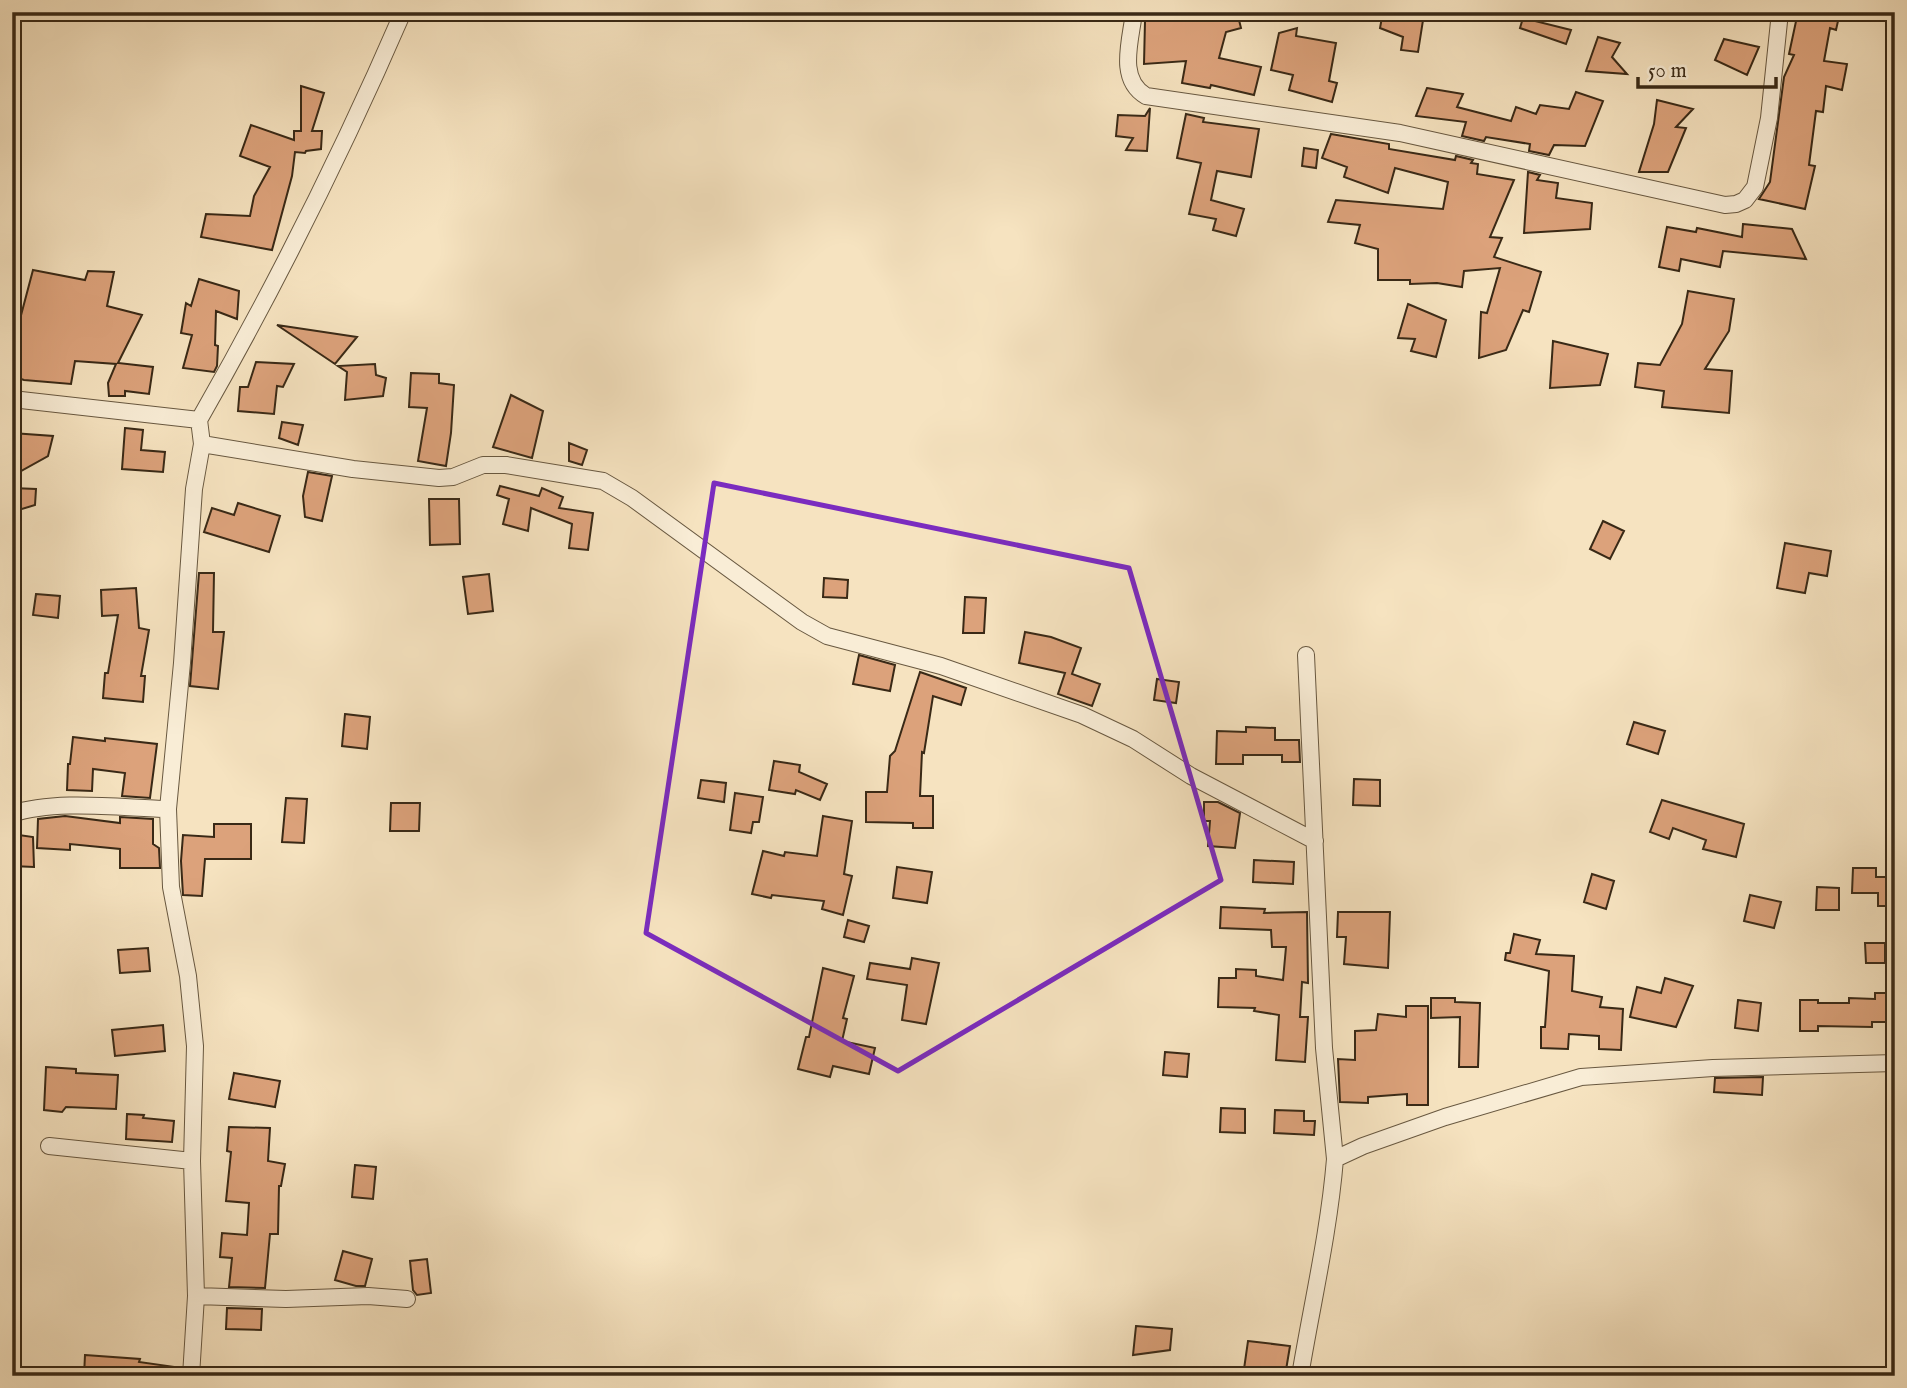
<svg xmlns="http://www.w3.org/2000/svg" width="1907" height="1388" viewBox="0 0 1907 1388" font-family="'IM FELL English',serif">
<rect width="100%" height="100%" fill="#f6e3c0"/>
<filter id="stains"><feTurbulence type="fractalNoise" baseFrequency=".00286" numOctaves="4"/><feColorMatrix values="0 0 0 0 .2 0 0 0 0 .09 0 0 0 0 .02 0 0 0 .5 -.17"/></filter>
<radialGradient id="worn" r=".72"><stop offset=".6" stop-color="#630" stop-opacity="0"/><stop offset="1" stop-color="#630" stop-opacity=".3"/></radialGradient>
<!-- building -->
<path fill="#dca27b" stroke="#392916" stroke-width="2" d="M1159 12H1237L1241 28 1226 32 1219 58 1261 67 1254 95 1211 85 1210 88 1182 83 1186 61 1144 64 1145 21H1158Z
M1383 12 1424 14 1418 52 1401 50 1403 37 1380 28Z
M1798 12H1840L1836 30 1830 28 1824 61 1847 64 1842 90 1826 86 1823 112 1816 111 1809 165 1815 166 1805 209 1759 199 1770 182 1784 77 1794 55 1789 54Z
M1523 18 1571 30 1566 44 1520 28Z
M1297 28 1296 36 1336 43 1329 81 1337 83 1332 102 1289 90 1293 75 1271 70 1279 33Z
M1598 37 1620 43 1612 57 1627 74 1586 71Z
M1724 39 1759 47 1747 75 1715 60Z
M301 86 324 93 312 131H322L321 149 306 151 305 153 295 152 292 176 272 250 201 237 206 214 250 216 254 196 270 167 240 156 251 125 294 140V131H301Z
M1427 88 1463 94 1457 107 1511 121 1516 107 1536 114 1540 105 1569 109 1576 92 1603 101 1585 146 1554 145 1549 155 1529 151 1530 144 1486 137 1484 141 1462 136 1466 122 1416 116Z
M1657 100 1693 109 1676 127 1686 128 1668 172H1639L1654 124Z
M1150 108 1147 151 1126 150 1133 138 1116 136 1118 115 1145 116Z
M1186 114 1204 118 1203 122 1259 129 1251 177 1217 171 1211 200 1244 209 1236 236 1213 230 1216 219 1189 214 1201 163 1177 158Z
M1331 134 1389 144V149L1455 160 1456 156 1473 160 1471 163 1478 164 1477 174 1514 180 1490 237 1502 238 1494 257 1541 272 1529 312 1523 310 1506 350 1479 358 1481 312 1487 313 1500 268 1464 271 1462 287 1437 283 1410 284V280H1378V249L1355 243 1360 225 1328 222 1336 200 1443 209 1448 182 1395 168 1388 193 1344 177 1347 167 1322 158Z
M1304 148 1318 150 1316 168 1302 166Z
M1528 172 1540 175 1537 180 1558 183 1556 198 1592 203 1590 229 1524 233Z
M1743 224 1792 229 1806 259 1723 251 1720 267 1681 259 1679 271 1659 267 1667 227 1696 232 1697 228 1742 237Z
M33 270 85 280 88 271 114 272 107 306 142 315 118 363 153 367 149 394 125 391V396H109L108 383 116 364 75 361 71 384 24 380 12 376V359L19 339 15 338Z
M199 279 239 291 237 319 216 311 215 345 218 346 217 366 214 372 183 368 192 335 181 333 186 303 191 306Z
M1688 291 1734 299 1729 331 1705 369 1732 371 1729 413 1662 407 1664 391 1635 387 1638 363 1660 365 1682 324Z
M1408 304 1446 320 1436 357 1411 351 1415 339 1398 338Z
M277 325 357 337 335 364Z
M1553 341 1608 354 1600 385 1550 388Z
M256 362 294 364 283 387 277 386 274 414 238 411 240 387H248Z
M375 364 376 375 386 378 383 396 345 400 347 372 338 366Z
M411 373 439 374V383L454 385 451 433 446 466 418 461 427 408 409 407Z
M511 395 543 411 532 458 493 447Z
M282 422 303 425 298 445 279 438Z
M125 428 143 430 141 450 165 452 163 472 122 469Z
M12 433 53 436 48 456 12 476Z
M569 443 587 450 582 465 569 461Z
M308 472 332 476 322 521 305 517 303 496Z
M500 486 539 496 542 488 563 497 559 508 593 513 588 550 569 548 572 524 531 508 528 531 503 524 509 499 497 495Z
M12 488 36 489 35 505 12 512Z
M429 499H459L460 544 430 545Z
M238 503 280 516 269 552 204 532 212 508 234 515Z
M1603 521 1624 531 1610 559 1590 549Z
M1785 543 1831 551 1827 576 1809 573 1805 593 1777 588Z
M199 573H214L213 632H224L218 689 190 686Z
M489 574 493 611 468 614 463 577Z
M824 578 848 580 847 598 823 597Z
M136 588 139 628 149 630 141 676H145L143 702 103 698 105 673H108L118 615 102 616 101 590Z
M36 594 60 596 58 618 33 615Z
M965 597 986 598 984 633H963Z
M1025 632 1051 637 1081 648 1072 674 1100 684 1092 706 1058 694 1065 673 1019 663Z
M859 655 895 665 890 691 853 684Z
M920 672 966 688 961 705 933 696 924 753 922 752 920 796H933V828H913V823L866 822V792H887L890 756 895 751Z
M1157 679 1179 682 1176 703 1154 700Z
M345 714 370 717 367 749 342 746Z
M1634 722 1665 731 1658 754 1627 744Z
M1246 727 1275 728V740H1299L1300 762H1282V755H1243V764H1216L1217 731 1246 732Z
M73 737 105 741V738L157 744 150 798 122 796 125 773 93 769 92 791 67 790 68 764H70Z
M774 761 800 765 799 772 827 784 820 800 796 790 795 794 769 790Z
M1354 779 1380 780V806L1353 805Z
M701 780 726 783 724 802 698 798Z
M735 793 763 797 759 822H753L751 833 730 830Z
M286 798 307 799 304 843 282 842Z
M1662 800 1744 824 1736 857 1703 849 1706 840 1673 828 1669 839 1650 832Z
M1204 802H1218L1240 813 1235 848 1208 846 1210 821H1204Z
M391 803H420L419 831H390Z
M65 816 120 823V817L153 819V844L159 848 160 868H120V849L70 844V850L37 848 38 819Z
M823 816 852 821 844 874 852 876 843 915 822 909 824 901 772 895 771 898 752 894 763 851 784 856 785 852 817 856Z
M214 824H251V859H205L202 896 183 895 181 861 183 835 214 837Z
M12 834 33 837 34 867 12 866Z
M1254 860 1294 862 1293 884 1253 882Z
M897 867 932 872 927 903 893 898Z
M1853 868H1876V877H1895V906H1878V893H1852Z
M1592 874 1614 881 1606 909 1584 902Z
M1817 887 1839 888V910H1816Z
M1750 895 1781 902 1774 928 1744 921Z
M1221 907 1265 909 1264 913 1307 912 1308 983 1302 982 1300 1017H1308L1305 1062 1276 1060 1279 1015 1254 1011 1255 1008 1218 1007 1219 978H1236V969L1256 970V976L1283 980 1286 947H1272L1271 930 1220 928Z
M1338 912H1390L1388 968 1344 964 1346 937H1337Z
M848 920 869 926 864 942 844 937Z
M1514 934 1540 940 1536 954 1574 956 1572 991 1602 997 1600 1007 1623 1009 1621 1050 1599 1049V1036L1569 1034 1568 1049 1541 1048V1027H1545L1549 971 1505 960 1506 953H1510Z
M1865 943H1885V963H1866Z
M148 948 150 971 120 973 118 950Z
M912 958 939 963 926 1024 902 1020 907 985 867 979 870 963 910 969Z
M823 968 854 976 843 1018 847 1019 842 1041 875 1048 869 1074 833 1066 830 1077 798 1069 806 1037H809Z
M1665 978 1693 986 1676 1027 1630 1017 1637 987 1661 993Z
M1875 993H1895V1022H1872V1027L1818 1026V1031H1800V1000H1818V1003H1849V998L1875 999Z
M1431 998H1455V1002L1480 1003 1478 1067H1459L1460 1017 1431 1018Z
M1738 1000 1761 1003 1758 1031 1735 1028Z
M1406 1006H1428V1105H1407V1094L1368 1097V1103L1340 1102 1338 1059 1355 1060V1031L1376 1030 1378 1014 1406 1017Z
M163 1025 165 1051 115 1056 112 1030Z
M1165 1052 1189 1054 1187 1077 1163 1075Z
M46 1067 76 1069V1073L118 1075 116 1109 66 1107 62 1112 44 1110Z
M234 1073 280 1081 275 1107 229 1099Z
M1763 1077 1762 1095 1714 1092 1715 1078Z
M1221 1108 1245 1109V1133L1220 1132Z
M1275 1110 1304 1111V1121H1315L1314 1135 1274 1133Z
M127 1114 144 1115 143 1118 174 1121 172 1142 126 1139Z
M229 1127 270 1128 268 1161 285 1164 281 1186H279L278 1234H270L265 1288 229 1287 232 1258 220 1257 222 1233 247 1235 249 1203 226 1201 231 1152 227 1151Z
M355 1165 376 1167 373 1199 352 1197Z
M343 1251 372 1259 365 1286H356L335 1280Z
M427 1259 431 1293 417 1295 413 1290 410 1261Z
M227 1308 262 1309 261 1330 226 1329Z
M1136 1326 1172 1329 1170 1350 1133 1355Z
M1248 1341 1290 1346 1285 1376H1243Z
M85 1355 140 1359 139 1362 175 1367 174 1376H84Z"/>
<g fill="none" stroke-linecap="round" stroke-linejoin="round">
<!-- street casing -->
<g stroke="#685840" stroke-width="18">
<path id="street" d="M1134 12C1131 40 1117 79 1146 96L1400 133 1725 205 1736 204 1745 200 1755 187 1769 118 1780 12
M12 399 199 420
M202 444 353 469 439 478 453 477 483 465H506L603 481 632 498 802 622 827 636 941 666 1082 715 1133 739 1191 776 1315 841
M1306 655 1324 1048 1335 1159
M12 814C55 799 122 808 168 809
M49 1146 192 1161
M196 1296 286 1299 368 1296 407 1299
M191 1376 196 1296 192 1161 195 1046 188 976 171 887 168 809 182 663 194 489 202 444 199 420C275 287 342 153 403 12
M1300 1376C1312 1304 1329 1232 1335 1159L1363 1146 1445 1117 1581 1077 1713 1068 1895 1063"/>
</g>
<!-- street -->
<use href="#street" stroke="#f9edd6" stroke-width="16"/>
</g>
<!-- marked area -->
<path fill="none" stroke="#7b2cbf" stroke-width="5" stroke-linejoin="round" d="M714 483 1129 568 1221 880 898 1071 646 933Z"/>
<!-- margin -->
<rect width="1907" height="1388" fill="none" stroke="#f6e3c0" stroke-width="42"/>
<rect x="14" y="14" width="1879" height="1360" fill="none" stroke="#392916" stroke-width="3.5"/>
<rect x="21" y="21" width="1865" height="1346" fill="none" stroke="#392916" stroke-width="2"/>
<!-- scale -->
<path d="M1638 77v10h138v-10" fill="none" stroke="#392916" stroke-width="3.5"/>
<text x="1648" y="77" font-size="21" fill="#392916" stroke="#f9edd6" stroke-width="5" paint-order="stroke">50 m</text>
<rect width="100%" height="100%" filter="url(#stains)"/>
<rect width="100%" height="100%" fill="url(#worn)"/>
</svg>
